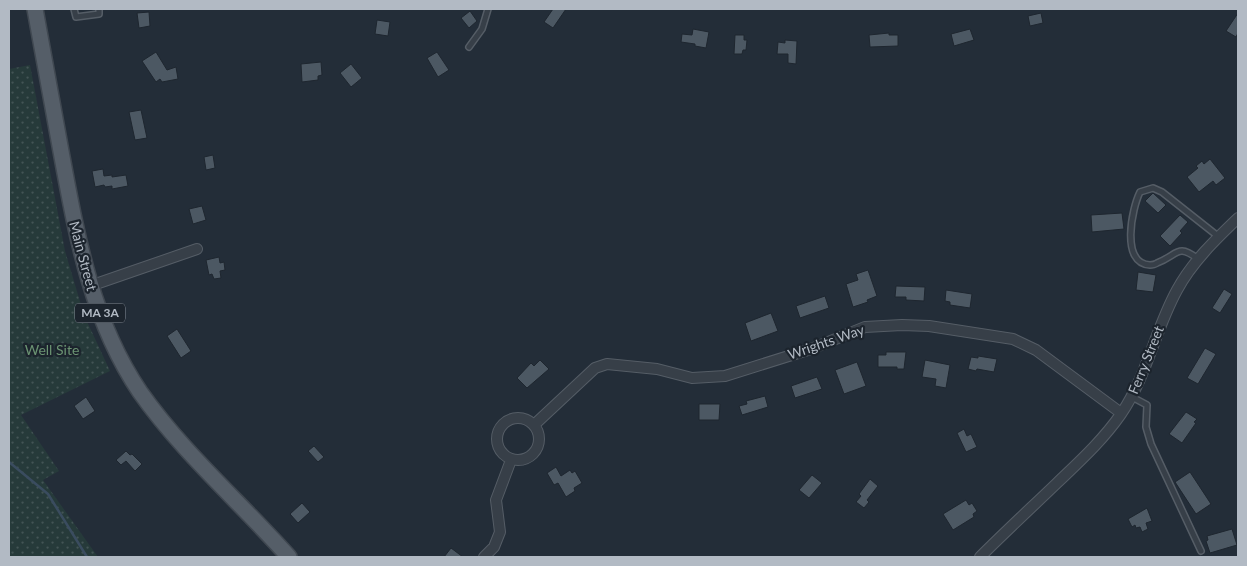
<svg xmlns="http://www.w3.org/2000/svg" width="1247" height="566" viewBox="0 0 1247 566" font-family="Lato,sans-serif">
<defs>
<pattern id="green-dots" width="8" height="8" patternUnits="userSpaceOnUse" patternTransform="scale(1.25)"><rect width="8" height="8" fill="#263a3a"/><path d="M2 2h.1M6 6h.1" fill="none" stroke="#435455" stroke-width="1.8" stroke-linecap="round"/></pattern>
</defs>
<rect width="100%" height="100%" fill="#232d38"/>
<!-- green -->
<path fill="url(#green-dots)" d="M30 65 65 251 84 315 110 371 21 415 59 471 43 480 98 557H9V69Z"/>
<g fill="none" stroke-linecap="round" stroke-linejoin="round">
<!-- stream -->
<path stroke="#3a4c5f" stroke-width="2.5" d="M9 462 48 494 87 557"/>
</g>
<!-- building -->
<path fill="#4c5863" stroke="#1e262f" d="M553 9H566L553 28 544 22Z
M470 11 477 21 469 28 461 18Z
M149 12 150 26 139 28 137 13Z
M1041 13 1043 23 1030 26 1028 16Z
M1238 13V33L1236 37 1226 31Z
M377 20 390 22 388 36 375 34Z
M693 29 709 32 706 48 695 46V44L681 42 682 34 692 35Z
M970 29 974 40 954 46 951 34Z
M889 33V35H898V46L870 47 869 35Z
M735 35H744V40H747L746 50H743L742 54H734Z
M785 40 797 41 796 64 788 63V54H777L778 42 785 43Z
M156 52 167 70 176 67 178 79 162 82 160 79 156 82 142 61Z
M437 52 449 70 438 77 427 58Z
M321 62 322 75 318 76V80L302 82 301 64Z
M351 64 362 78 351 87 340 73Z
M141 110 147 138 135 140 129 112Z
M213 155 215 168 206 170 204 157Z
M1210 159 1225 178 1216 185 1213 181 1199 192 1187 177 1198 168 1196 166 1202 161 1204 164Z
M103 169 104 176 112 175V177L126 175 128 186 112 189V186L105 187 104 185 95 187 92 171Z
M1153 193 1166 205 1158 213 1145 201Z
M202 206 206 220 193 224 189 209Z
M1122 213 1124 229 1092 232 1091 215Z
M1180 215 1188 222 1180 231 1182 233 1170 246 1160 236Z
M219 257 220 263 224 262 225 270 220 271 221 278 214 279 212 274 209 275 206 260Z
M868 270 877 296 867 300 868 302 853 307 846 284 858 280 856 274Z
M1138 272 1156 275 1153 292 1136 290Z
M896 286 925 287 924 301 906 300V297H895Z
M1224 289 1232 294 1220 313 1212 308Z
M946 290 972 294 970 308 950 305V302L945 301Z
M825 296 829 308 800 318 796 306Z
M771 313 778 331 751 341 745 323Z
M177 329 191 351 181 358 167 336Z
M1205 348 1216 354 1198 384 1187 378Z
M886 352H906L904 369H897V367H878V355H886Z
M978 356 997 359 994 372 977 369 976 371 968 369 971 357 978 358Z
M540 360 549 369 527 388 517 378 531 363 534 366Z
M925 360 950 365 946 388 935 386 936 379 922 377Z
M857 362 866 386 844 394 835 370Z
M817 377 822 389 795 398 791 386Z
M765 396 768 407 742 415 739 406 747 404 746 401Z
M86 397 95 411 83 419 74 406Z
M699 404H720L719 420H699Z
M1186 412 1197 419 1194 422 1196 423 1182 443 1169 434Z
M964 429 967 436 971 434 977 447 966 452 957 433Z
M314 446 324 457 318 462 308 451Z
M126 451 130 455 132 454 142 464 135 471 126 461 121 465 116 460Z
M556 467 561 476 570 470 572 473 575 471 582 483 574 488 575 491 566 497 558 483 554 485 547 473Z
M1190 472 1211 504 1196 514 1175 482Z
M812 475 822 483 809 498 799 490Z
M870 479 878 486 867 500 869 502 864 508 856 502 861 496 859 494Z
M966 500 969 505 972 503 977 511 973 514 974 517 953 530 943 514Z
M302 503 310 512 298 523 290 514Z
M1147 508 1152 521 1146 523 1148 529 1142 532 1140 527 1136 528 1135 525 1132 527 1128 519Z
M1232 529 1237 545 1210 553 1206 541 1208 540 1207 536Z
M451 548 463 557H444Z"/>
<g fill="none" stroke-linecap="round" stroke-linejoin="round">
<!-- lane casing -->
<g stroke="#555d66" stroke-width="8">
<path id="lane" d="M74 9 76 17 99 14V9
M469 47 482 29 488 9
M1198 259C1177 243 1178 255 1157 263 1156 264 1152 265 1150 265 1120 264 1132 208 1140 192L1153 188 1162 192 1219 237
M1132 397 1147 405 1146 427 1151 444 1201 551"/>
</g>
<!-- street casing -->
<g stroke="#555d66" stroke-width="12">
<path id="street" d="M90 286 197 249
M497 439a21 21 0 1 1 42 0a21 21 0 1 1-42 0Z
M534 425 595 368 607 364 657 369 692 378 725 376 811 349 865 327 902 325 929 326 1013 339 1036 350 1121 413
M484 557 494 547 500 532 496 500 511 460
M980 557C1005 532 1031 508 1057 483 1080 461 1103 440 1121 414 1147 376 1155 330 1177 290 1192 262 1216 239 1238 218"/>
</g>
<!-- primary casing -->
<g stroke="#404851" stroke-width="18">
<path id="primary" d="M35 9C43 55 52 100 60 146 76 232 90 318 140 392 183 453 240 502 289 557"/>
</g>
<!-- lane -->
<use href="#lane" stroke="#373f48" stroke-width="5"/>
<!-- street -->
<use href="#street" stroke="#373f48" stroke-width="10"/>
<!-- primary -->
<use href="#primary" stroke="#555e68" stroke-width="15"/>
</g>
<g text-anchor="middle" stroke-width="4.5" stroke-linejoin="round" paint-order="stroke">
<!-- shield labels -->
<rect fill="#1c242d" stroke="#858d97" stroke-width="1" x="75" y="303.5" width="50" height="19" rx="4"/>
<g font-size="12" font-weight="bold" fill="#b2bac4">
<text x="100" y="317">MA 3A</text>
</g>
<!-- street labels -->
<g font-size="14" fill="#b2bac4" stroke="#1c242d">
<text transform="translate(83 256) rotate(75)" y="5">Main Street</text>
<text transform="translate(826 342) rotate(-19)" y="5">Wrights Way</text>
<text transform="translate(1146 360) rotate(-68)" y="5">Ferry Street</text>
</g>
<!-- park labels -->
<g font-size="14" fill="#6b9372" stroke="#1c242d">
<text x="52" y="355">Well Site</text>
</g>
</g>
<!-- border -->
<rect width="1247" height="566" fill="none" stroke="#b2bac4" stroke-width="20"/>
</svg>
